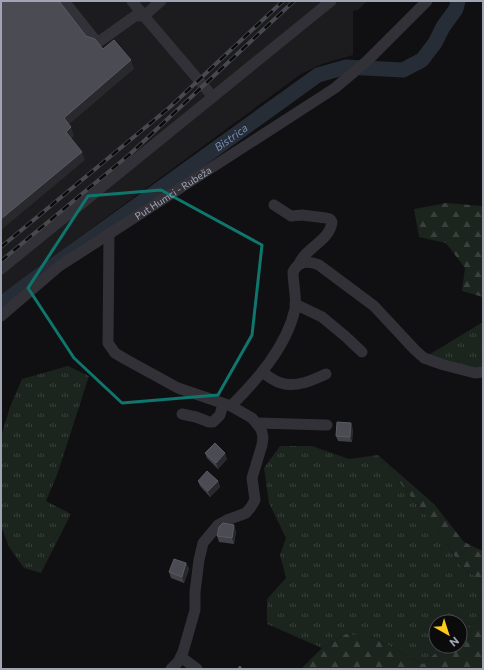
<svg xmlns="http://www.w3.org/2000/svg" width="484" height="670" viewBox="0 0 484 670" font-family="Commissioner,sans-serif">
<defs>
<pattern id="grass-tufts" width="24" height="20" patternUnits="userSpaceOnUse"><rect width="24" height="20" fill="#1c241e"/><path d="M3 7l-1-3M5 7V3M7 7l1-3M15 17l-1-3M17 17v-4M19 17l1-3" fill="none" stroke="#3a413c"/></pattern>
<pattern id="forest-firs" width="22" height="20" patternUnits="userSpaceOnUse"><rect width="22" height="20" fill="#1c241e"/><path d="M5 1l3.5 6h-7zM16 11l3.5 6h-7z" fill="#3a413c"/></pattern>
</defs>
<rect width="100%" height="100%" fill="#101012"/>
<!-- built -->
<path fill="#1c1c1f" d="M1 1H367L358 10 353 11V55L322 64 301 74 1 295Z"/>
<!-- grass -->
<path fill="url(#grass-tufts)" d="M483 322V368L479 369 427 356Z
M68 366 89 376 57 475 46 501 71 514 41 573 24 568 9 547 1 526V437L10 407 22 379Z
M280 446H312L349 459 378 455 440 533 461 566 483 582V617L460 632V622H436V646H444L423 664 375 638 346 634 322 648 267 624V599L286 578 280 555 286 538 269 503 264 468Z"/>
<!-- forest -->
<path fill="url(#forest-firs)" d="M446 203 483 206V297L462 291 465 268 446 243 419 237 414 209Z
M378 455 434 504 464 542 483 551V582L461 566 440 533Z
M483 617V669H301L322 648 346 634 375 638 423 664 444 646H460V632Z"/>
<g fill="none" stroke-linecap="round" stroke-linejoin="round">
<!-- river -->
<path stroke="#262d36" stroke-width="15" id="s1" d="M1 304 29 283 318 75 346 67 403 70 422 60 435 43 443 27 456 9 458 1"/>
<!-- minor -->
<g stroke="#313137" stroke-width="11">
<path d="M64 1 95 40 100 41 135 16H144L213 97"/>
<path d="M132 1 144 16 161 1"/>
<path d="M274 205 291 216 302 215 326 218 330 219 332 222C330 241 306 247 299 264"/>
<path d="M109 234 108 343 115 353 125 359 178 388 231 406 252 418 261 429 263 437 262 445 252 478 255 500 251 507 246 513 227 520 218 525 203 543 199 560 195 592V610L183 652 178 662 171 669"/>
<path d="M1 269 331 1"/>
<path d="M295 304 322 317 345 336 362 352"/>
<path id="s2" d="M1 316 58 267 335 88 367 61 427 1"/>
<path d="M262 372C268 376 274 381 281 383 296 388 313 380 326 374"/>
<path d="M231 406C257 380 287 346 295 309 297 299 293 283 293 272 299 260 308 261 319 265L374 306 415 350 424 358 444 365 475 373 483 372"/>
<path d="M182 414 196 417 209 422H213L220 415 223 404"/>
<path d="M257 423 327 425"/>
<path d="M181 657 197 669"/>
</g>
<!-- rail casing -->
<g stroke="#484950" stroke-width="4">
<path id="rail" d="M1 247 170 107 283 1
M1 261 129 155 294 1"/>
</g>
<!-- rail -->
<use href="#rail" stroke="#0b0b0c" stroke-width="2.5" stroke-dasharray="8" stroke-linecap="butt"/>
</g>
<!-- wall -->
<path fill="#414147" d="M353 429 352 442 338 441 336 436Z
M205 453 227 459 218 469 207 458Z
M198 481H218L220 487 210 497 200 486Z
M236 531 234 544 219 542 217 536Z
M186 563 189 569 184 583 171 578 169 572Z"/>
<!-- shaded-wall -->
<path fill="#29292d" d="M131 60 134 69 67 126 64 118Z
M71 127 74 136 69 140 66 132Z
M82 152 85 160 1 230V219Z
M351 423 353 429 352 442 350 437Z
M225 453 227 459 218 469 216 463Z
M218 481 220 487 210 497 208 491Z
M234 525 236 531 234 544 232 538Z
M186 563 189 569 184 583 182 577Z"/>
<!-- building -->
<path fill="#4b4c53" stroke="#595a62" d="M1 1H59L86 36 95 39 103 49 114 40 131 60 64 118 71 127 66 132 82 152 1 219Z
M337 422 351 423 350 437 336 436Z
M215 443 225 453 216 463 205 453Z
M207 471 218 481 208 491 198 481Z
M223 523 234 525 232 538 217 536 219 527Z
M174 559 186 563 182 577 169 572Z
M240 666 242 669H237Z"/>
<!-- marked area -->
<path fill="none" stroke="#0f766e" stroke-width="3" stroke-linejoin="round" d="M161 190 262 245 252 335 218 395 122 403 74 358 28 288 88 196Z"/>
<g text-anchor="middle" stroke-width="3.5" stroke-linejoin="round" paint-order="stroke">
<!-- street labels -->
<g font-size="10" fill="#a0a4b3" stroke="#0b0b0c">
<text dy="4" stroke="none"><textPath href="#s2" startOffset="212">Put Humci - Rubeža</textPath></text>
</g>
<!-- water labels -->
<g font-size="11" font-style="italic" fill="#748eb2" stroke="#0b0b0c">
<text dy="4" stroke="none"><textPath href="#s1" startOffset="284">Bistrica</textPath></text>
</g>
</g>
<!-- border -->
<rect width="484" height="670" fill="none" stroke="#a0a4b3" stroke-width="4"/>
<!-- north arrow -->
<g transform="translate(448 634) rotate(141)"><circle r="19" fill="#0b0b0c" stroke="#47484f"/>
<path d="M0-3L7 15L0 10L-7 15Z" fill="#fecb1b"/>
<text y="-6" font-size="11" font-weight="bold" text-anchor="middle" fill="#a0a4b3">N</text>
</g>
</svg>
